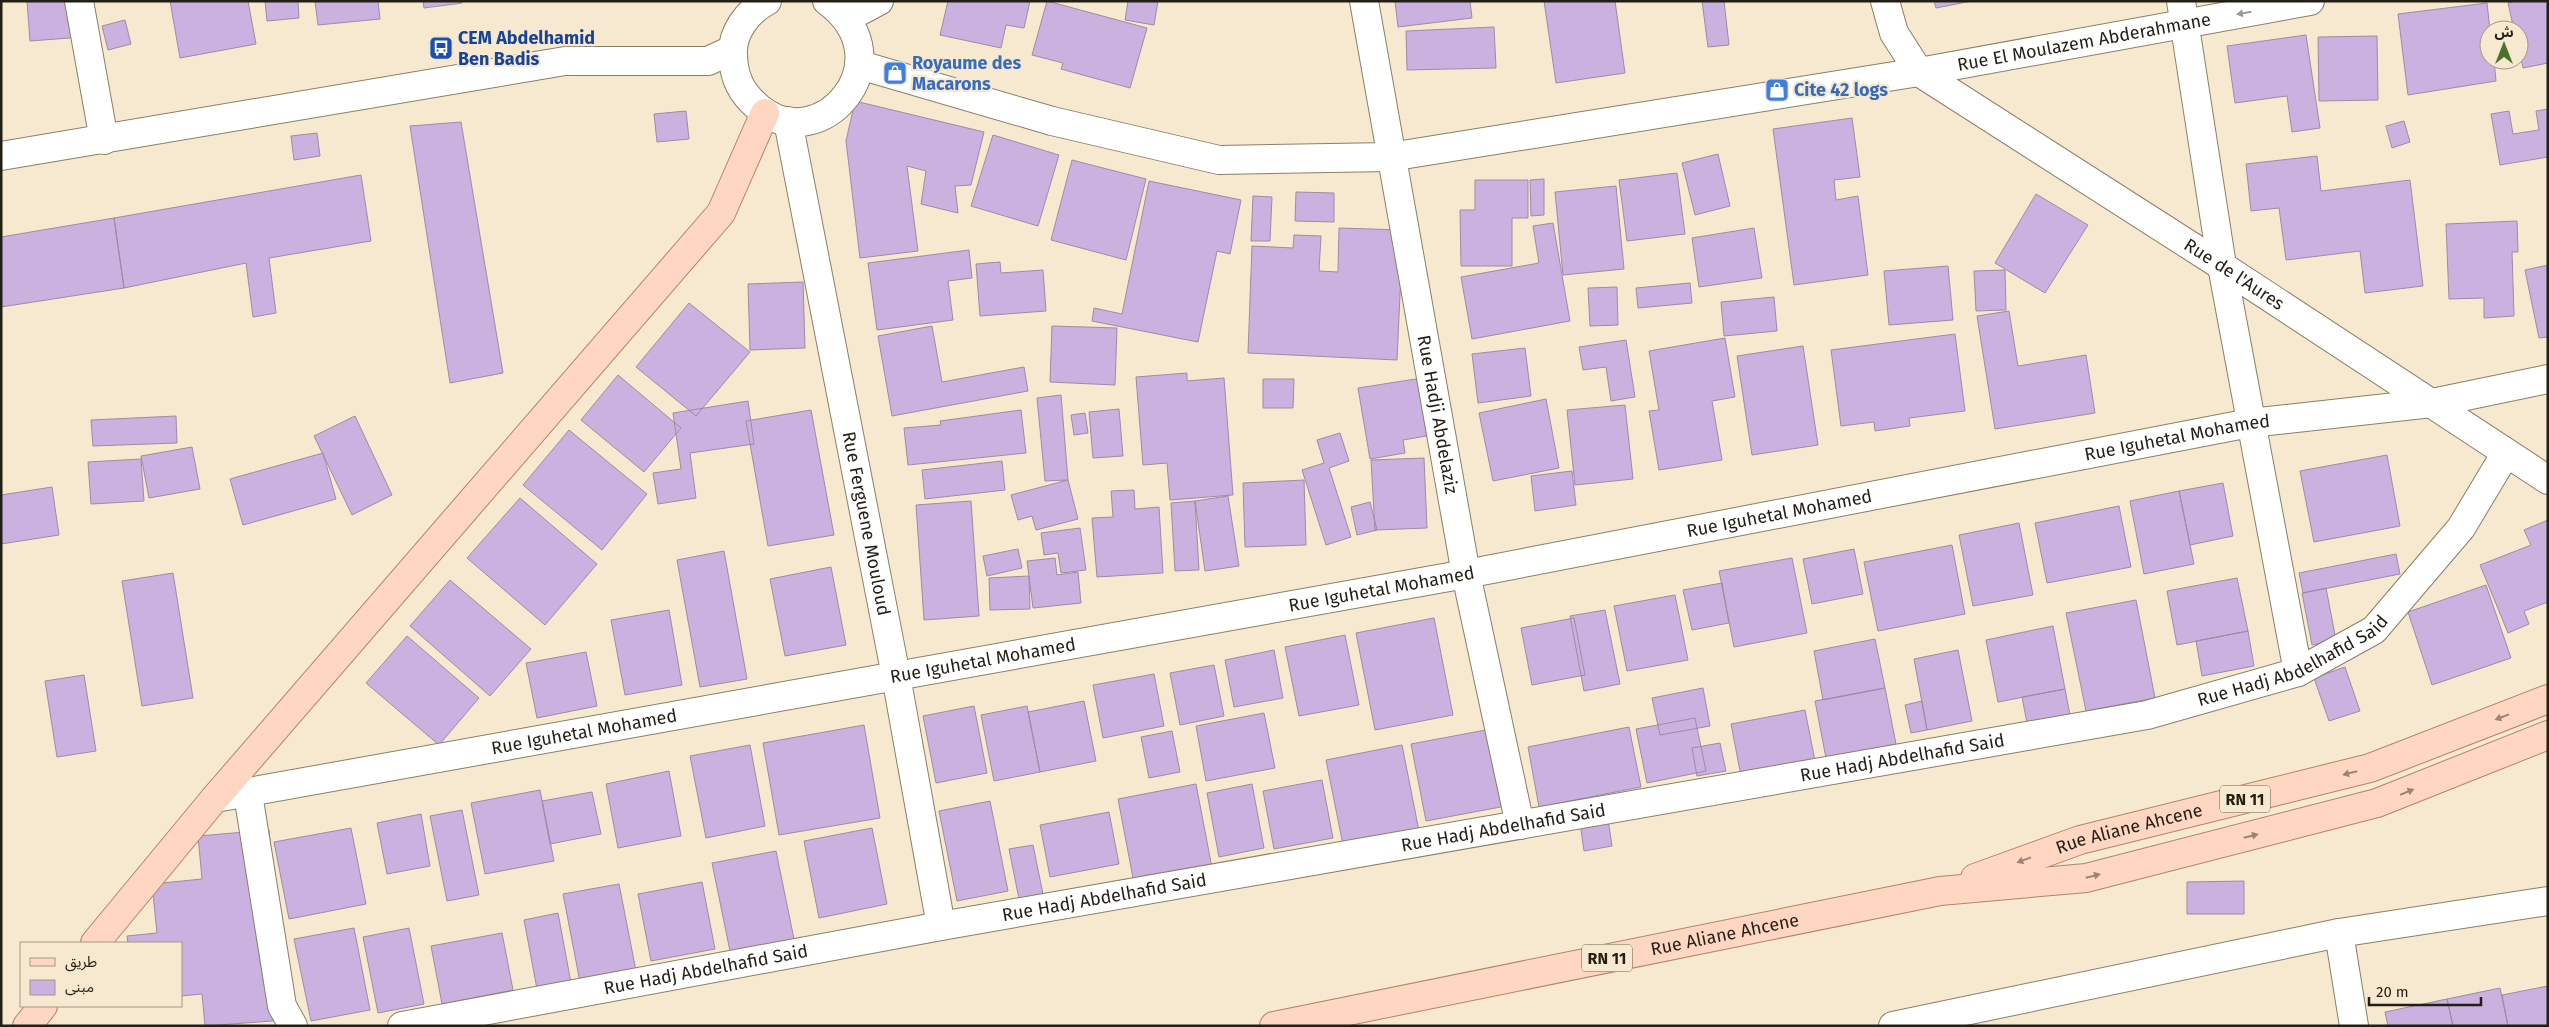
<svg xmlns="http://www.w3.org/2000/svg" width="2549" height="1027" viewBox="0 0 2549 1027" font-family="'Fira Sans','Noto Sans Arabic',sans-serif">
<rect width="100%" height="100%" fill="#f6e9cf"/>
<!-- building -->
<path fill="#cab1df" stroke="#9a8da5" d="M27 1H81L83 37 30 41Z
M170 1H248L256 44 180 58Z
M265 1H298L299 18 267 21Z
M315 1H378L380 19 318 25Z
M423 1H462V3L424 8Z
M948 1H1030L1024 28 1006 25 1001 48 940 35Z
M1047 1 1147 28 1130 88 1061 69 1063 63 1032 55Z
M1128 1H1158L1154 25 1125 20Z
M1395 1H1470L1472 18 1398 27Z
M1544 1H1615L1625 73 1556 83Z
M1702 1H1724L1729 45 1708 47Z
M1934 1H1972L1936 8Z
M2517 1H2548V63L2523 68 2519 50V30H2514L2508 3Z
M2487 3 2490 30 2489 60H2494L2496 81 2408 95 2398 14Z
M125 20 131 44 108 50 102 26Z
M1494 27 1496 68 1407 70 1406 31Z
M2306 35 2320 128 2292 132 2287 96 2235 103 2227 46Z
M2377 36 2378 100 2319 101 2318 37Z
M855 101 984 132 971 185 955 186 958 213 921 204 926 171 907 166 918 251 860 258 846 141Z
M2548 109V157L2500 165 2491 114 2509 111 2513 134 2539 130 2536 111Z
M686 111 689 139 657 142 654 114Z
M1852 118 1860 177 1834 180 1836 200 1858 196 1868 275 1794 285 1773 129Z
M2404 121 2410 142 2392 148 2386 126Z
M461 122 503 373 450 383 410 126Z
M317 133 320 156 294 160 291 136Z
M993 135 1059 155 1038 226 971 206Z
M1718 154 1730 206 1695 215 1682 163Z
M2317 156 2321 191 2410 180 2423 286 2365 293 2360 251 2286 260 2279 208 2251 211 2246 164Z
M1072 160 1146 179 1126 260 1051 240Z
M1677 173 1685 234 1627 241 1619 180Z
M361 175 371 241 269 258 276 313 253 317 246 263 124 288 114 218Z
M1544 179V215L1531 216 1530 180Z
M1475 180H1528V218H1512V266H1461L1460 210H1475Z
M1149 181 1241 200 1230 254 1217 251 1198 342 1092 321 1094 308 1122 314Z
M1616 186 1624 269 1563 275 1555 192Z
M1296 192 1334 193V222L1295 221Z
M2036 194 2088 225 2045 293 1995 263Z
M1253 196 1272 197 1270 241H1251Z
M114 218 124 288 1 307V237Z
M2517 221 2518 252H2512L2514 316 2484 318V298L2449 299 2446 224Z
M1553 223 1570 321 1472 339 1461 277 1539 263 1533 226Z
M1339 228 1403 230 1397 360 1248 353 1252 246 1293 248 1294 235 1321 236 1319 271 1338 272Z
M1754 228 1762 278 1699 287 1692 238Z
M969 250 972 278 948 281 953 320 877 330 868 263Z
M1000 262 1001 273 1043 270 1046 311 980 316 976 264Z
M2548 265V337L2539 338 2525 270Z
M1948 266 1953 320 1889 325 1884 271Z
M2005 270 2006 310 1976 311 1974 271Z
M803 282 805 348 750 350 748 284Z
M1690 283 1692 303 1638 308 1636 288Z
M1617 287 1618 325 1590 326 1588 288Z
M1774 297 1777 331 1724 336 1721 302Z
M689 303 750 352 696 416 636 367Z
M2009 311 2018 366 2086 355 2095 413 1995 429 1977 316Z
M932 326 942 382 1024 367 1028 391 892 416 878 336Z
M1052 326 1117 328 1115 385 1050 382Z
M1955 334 1965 411 1909 418 1910 426 1875 431 1874 422 1841 426 1831 350Z
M1725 338 1735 397 1712 401 1722 460 1659 470 1649 411 1659 410 1649 351Z
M1626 340 1635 397 1611 401 1606 367 1583 370 1579 347Z
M1803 346 1818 445 1752 455 1737 356Z
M1525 348 1531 396 1478 403 1472 354Z
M1187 373V381L1224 378 1233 495 1170 500 1167 463 1143 465 1136 377Z
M618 375 681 428 644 472 581 420Z
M1422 378 1432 435 1403 440 1405 453 1370 459 1358 388Z
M1263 379H1294L1293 408H1263Z
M1061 395 1068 480 1045 481 1037 398Z
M1546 399 1559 468 1493 481 1479 413Z
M748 401 754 444 690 453 696 498 658 504 653 473 681 469 673 413Z
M1625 405 1633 479 1575 485 1567 410Z
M1119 409 1123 456 1093 458 1089 412Z
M811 410 834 535 768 546 746 421Z
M1021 410 1026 453 908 465 904 428 941 425 940 421Z
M1085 413 1088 433 1074 435 1071 415Z
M176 416 177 443 93 446 91 420Z
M355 416 392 495 352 515 314 436Z
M569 430 647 494 602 550 523 485Z
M1340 433 1349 461 1329 468 1351 537 1326 545 1302 470 1324 463 1317 440Z
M192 447 200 489 149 498 141 456Z
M323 453 336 499 243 525 230 479Z
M2387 455 2400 526 2314 542 2300 471Z
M1424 458 1427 528 1375 530 1371 460Z
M141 459 144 501 91 504 88 462Z
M1002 461 1005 490 925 499 922 470Z
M1572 471 1576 505 1535 511 1531 476Z
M1068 480 1078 519 1036 530 1032 516 1018 520 1011 495Z
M1304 480 1306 545 1245 547 1243 483Z
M2223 483 2233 536 2190 545 2179 491Z
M52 487 59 535 1 544V495Z
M1134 490 1135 509 1159 507 1163 573 1097 577 1092 518 1113 517 1111 491Z
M2179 491 2194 564 2144 574 2130 501Z
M1228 496 1239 566 1205 571 1195 501Z
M520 498 597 564 545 625 467 558Z
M971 501 979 616 924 620 916 505Z
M1195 501 1199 570 1175 571 1171 503Z
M1370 502 1377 530 1357 535 1351 507Z
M2119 506 2131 567 2047 583 2035 523Z
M2548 520V602L2524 611 2529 624 2508 633 2480 565 2531 545 2524 530Z
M2019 523 2033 595 1973 606 1959 535Z
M1080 528 1086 570 1061 573 1058 553 1044 555 1041 533Z
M1952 545 1965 614 1878 631 1864 562Z
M1018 549 1022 568 987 576 983 556Z
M1854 549 1863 594 1812 604 1803 559Z
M724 551 747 679 700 687 677 560Z
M2396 554 2400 574 2303 593 2299 573Z
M1055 558 1057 575 1078 572 1081 603 1033 608 1027 561Z
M1792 558 1807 633 1734 647 1719 571Z
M831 567 846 645 785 656 770 579Z
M173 573 193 698 142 706 122 581Z
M1029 576 1030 609 990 610 989 578Z
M2237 578 2248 631 2177 645 2167 591Z
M450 580 531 649 490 696 410 626Z
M1722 583 1729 623 1692 630 1683 590Z
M2486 585 2511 658 2432 685 2408 612Z
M2326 588 2336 640 2312 645 2302 593Z
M1675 595 1688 660 1627 671 1614 606Z
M2136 600 2155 698 2086 711 2066 613Z
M669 610 682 685 625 695 611 620Z
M1605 610 1620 684 1584 691 1570 616Z
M1434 618 1453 715 1375 730 1356 633Z
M1574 618 1585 675 1532 685 1521 628Z
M2053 626 2065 689 1998 702 1986 640Z
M2248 631 2254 666 2202 676 2196 641Z
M1345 635 1359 705 1299 716 1285 647Z
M407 636 479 698 439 745 366 683Z
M1875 639 1885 688 1823 700 1814 651Z
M1274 650 1283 698 1234 707 1225 660Z
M1958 650 1972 721 1927 730 1914 659Z
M586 652 597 706 537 718 526 663Z
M1214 665 1224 716 1180 725 1170 673Z
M2345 667 2360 711 2329 721 2314 678Z
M1154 674 1164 726 1103 738 1093 685Z
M84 675 96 751 57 757 45 681Z
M1703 688 1710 726 1660 735 1652 698Z
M1885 688 1896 744 1826 758 1815 701Z
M2065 689 2070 715 2027 723 2022 697Z
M1084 701 1096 761 1040 772 1028 712Z
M1922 701 1927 730 1911 733 1905 705Z
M974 706 987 773 936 783 923 716Z
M1027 706 1040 772 994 781 981 715Z
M1805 710 1815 761 1741 776 1731 724Z
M1264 713 1275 768 1206 781 1196 726Z
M1695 718 1706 771 1647 783 1636 729Z
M864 725 880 818 779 835 763 743Z
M1629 727 1641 787 1539 807 1528 747Z
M1491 729 1506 806 1426 821 1411 744Z
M1172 731 1180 772 1149 778 1141 737Z
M1720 743 1726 771 1697 776 1692 748Z
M750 745 765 826 706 838 690 756Z
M1402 745 1419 831 1343 845 1326 760Z
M669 771 681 836 618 848 606 784Z
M1322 780 1333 838 1274 849 1263 791Z
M1196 784 1212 868 1134 883 1118 799Z
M1252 784 1264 848 1219 857 1207 793Z
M540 790 554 861 485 874 471 803Z
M592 792 601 834 550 844 542 801Z
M990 801 1008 891 957 901 939 811Z
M462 810 479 895 447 901 430 816Z
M1109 812 1119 864 1050 877 1040 825Z
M421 814 430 866 387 874 377 823Z
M1608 819 1612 846 1584 851 1580 823Z
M351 828 366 904 289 919 274 842Z
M872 828 887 904 819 918 804 841Z
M269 830 285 1020 205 1026 202 994 181 996V943H128L127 936 157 933 152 884 202 879 198 836Z
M1033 845 1043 894 1019 899 1009 849Z
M776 851 795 944 731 956 712 863Z
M2244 881V914H2187V882Z
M702 882 715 949 651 961 638 894Z
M619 884 636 971 580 982 563 894Z
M558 913 571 983 537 989 524 920Z
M354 928 370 1010 311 1021 294 939Z
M409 928 424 1004 378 1013 363 937Z
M502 933 513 990 442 1004 431 946Z
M2548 986V1026H2508L2502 995Z
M2500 988 2508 1026H2453L2447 999Z
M2447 999 2453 1026H2388L2385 1012Z"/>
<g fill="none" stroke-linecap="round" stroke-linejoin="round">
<!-- minor casing -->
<g stroke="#8a7f67" stroke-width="30">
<g id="minor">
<path d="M79 1 104 140"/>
<path d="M767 1C748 11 731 33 733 56 734 78 741 93 759 108 819 159 908 61 827 1"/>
<path id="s1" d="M1364 1 1466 574 1520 825"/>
<path id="s2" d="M1885 1 1894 33 1919 72 2222 266 2548 480"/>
<path d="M2181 1 2222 266 2298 672"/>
<path d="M847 18 879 1"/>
<path id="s3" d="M860 65 1052 121 1219 160 1390 157 1919 72 2310 1"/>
<path id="s4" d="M788 121 896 676 941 926"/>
<path d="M1 156 565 61H708L732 50"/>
<path d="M248 794 282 1006 293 1026"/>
<path id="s5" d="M215 798 1466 574 2250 423 2432 403 2548 379"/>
<path d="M2339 933 2354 1026"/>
<path id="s6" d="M402 1026 941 926 2147 715 2298 672 2374 630 2461 528 2506 453"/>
<path d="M1893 1026 2339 933 2548 901"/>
</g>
</g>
<!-- major casing -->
<g stroke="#b1846a" stroke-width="30">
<g id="major">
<path id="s7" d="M1975 878 2080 840 2370 768 2548 699"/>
<path d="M95 943 215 798 721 213 765 113"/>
<path d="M27 1026 43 1006"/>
<path id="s8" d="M1274 1026 1940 891 2086 878 2377 803 2548 735"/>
</g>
</g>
<!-- minor -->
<use href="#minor" stroke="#fff" stroke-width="28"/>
<!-- major -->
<use href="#major" stroke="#fed6c1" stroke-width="28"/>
</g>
<!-- one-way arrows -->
<defs><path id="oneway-solid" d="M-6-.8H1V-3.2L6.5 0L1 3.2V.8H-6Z" transform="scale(1.25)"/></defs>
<use fill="#9c9a96" href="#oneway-solid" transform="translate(2244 13) rotate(170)"/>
<g fill="#9b8474">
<use href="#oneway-solid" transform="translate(2502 717) rotate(159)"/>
<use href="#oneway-solid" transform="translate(2350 773) rotate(166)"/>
<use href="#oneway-solid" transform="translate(2407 792) rotate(-22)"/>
<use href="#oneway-solid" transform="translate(2251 836) rotate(-14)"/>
<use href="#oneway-solid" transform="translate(2024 860) rotate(160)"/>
<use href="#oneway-solid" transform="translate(2093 876) rotate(-14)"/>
</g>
<!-- icons -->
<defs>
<g id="bus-square" transform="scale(1.25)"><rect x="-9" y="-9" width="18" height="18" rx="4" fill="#1a4fb4" stroke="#f6e9cf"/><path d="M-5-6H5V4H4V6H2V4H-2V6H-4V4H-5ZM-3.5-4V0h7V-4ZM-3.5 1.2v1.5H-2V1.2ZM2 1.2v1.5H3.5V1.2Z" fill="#fff"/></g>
<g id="shop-square" transform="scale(1.25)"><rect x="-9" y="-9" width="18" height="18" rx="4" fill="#3f7fe0" stroke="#f6e9cf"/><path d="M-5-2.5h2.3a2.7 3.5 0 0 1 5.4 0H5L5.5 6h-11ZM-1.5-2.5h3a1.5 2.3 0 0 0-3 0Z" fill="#fff"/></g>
</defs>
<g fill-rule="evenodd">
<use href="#bus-square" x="441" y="48"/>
<use href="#shop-square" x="895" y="73"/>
<use href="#shop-square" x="1777" y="90"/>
</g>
<g text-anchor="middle" stroke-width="4.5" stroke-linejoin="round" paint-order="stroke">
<!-- shield labels -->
<g fill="#f6e9cf" stroke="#625c4d" stroke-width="1">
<rect x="2220" y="785.5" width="50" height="27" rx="4"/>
<rect x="1582" y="944.5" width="50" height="27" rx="4"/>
</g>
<g font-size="16" font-weight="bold" fill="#231f15">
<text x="2245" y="805">RN 11</text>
<text x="1607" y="964">RN 11</text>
</g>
<!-- transit labels -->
<g font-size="18" font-weight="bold" fill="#164399" stroke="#f6e9cf" text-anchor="start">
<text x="458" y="44">CEM Abdelhamid<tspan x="458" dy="21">Ben Badis</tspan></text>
</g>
<!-- street labels -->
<g font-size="18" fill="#231f15" stroke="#f6e9cf">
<text dy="6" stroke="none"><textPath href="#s3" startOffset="1246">Rue El Moulazem Abderahmane</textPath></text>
<text dy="6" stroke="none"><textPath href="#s2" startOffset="454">Rue de l'Aures</textPath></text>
<text dy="6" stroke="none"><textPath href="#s1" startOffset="420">Rue Hadji Abdelaziz</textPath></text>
<text dy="6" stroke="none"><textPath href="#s5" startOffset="1995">Rue Iguhetal Mohamed</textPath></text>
<text dy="6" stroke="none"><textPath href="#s5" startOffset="1590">Rue Iguhetal Mohamed</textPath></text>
<text dy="6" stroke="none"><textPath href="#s4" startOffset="410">Rue Ferguene Mouloud</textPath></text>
<text dy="6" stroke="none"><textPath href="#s5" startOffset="1185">Rue Iguhetal Mohamed</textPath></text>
<text dy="6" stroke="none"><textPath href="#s6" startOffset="1929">Rue Hadj Abdelhafid Said</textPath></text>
<text dy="6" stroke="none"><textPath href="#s5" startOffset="780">Rue Iguhetal Mohamed</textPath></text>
<text dy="6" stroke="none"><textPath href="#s5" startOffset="375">Rue Iguhetal Mohamed</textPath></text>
<text dy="6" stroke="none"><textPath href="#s6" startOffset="1524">Rue Hadj Abdelhafid Said</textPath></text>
<text dy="6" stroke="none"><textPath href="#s6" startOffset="1119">Rue Hadj Abdelhafid Said</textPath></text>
<text dy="6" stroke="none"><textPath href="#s7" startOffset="162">Rue Aliane Ahcene</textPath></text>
<text dy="6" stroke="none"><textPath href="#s6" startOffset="714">Rue Hadj Abdelhafid Said</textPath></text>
<text dy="6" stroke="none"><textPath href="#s8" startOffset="460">Rue Aliane Ahcene</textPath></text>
<text dy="6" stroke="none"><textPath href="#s6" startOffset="309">Rue Hadj Abdelhafid Said</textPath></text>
</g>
<!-- shop labels -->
<g font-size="18" font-weight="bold" fill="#366cbe" stroke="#f6e9cf" text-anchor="start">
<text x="912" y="69">Royaume des<tspan x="912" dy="21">Macarons</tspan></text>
<text x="1794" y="96">Cite 42 logs</text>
</g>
</g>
<!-- border -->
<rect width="2549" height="1027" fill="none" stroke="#231f15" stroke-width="5"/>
<!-- legend -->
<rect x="20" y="942" width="162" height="65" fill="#f6e9cf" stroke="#a29885"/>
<rect x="30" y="958" width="25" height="8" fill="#fed6c1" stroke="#a29885"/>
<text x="65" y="967" font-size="15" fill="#231f15">طريق</text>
<rect x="30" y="980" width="25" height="15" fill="#cab1df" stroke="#a29885"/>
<text x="65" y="992" font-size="15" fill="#231f15">مبنى</text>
<!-- north arrow -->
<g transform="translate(2504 45)"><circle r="24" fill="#f6e9cf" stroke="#a29885"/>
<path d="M0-4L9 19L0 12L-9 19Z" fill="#4e712a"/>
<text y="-8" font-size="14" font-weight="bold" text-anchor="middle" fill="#231f15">ش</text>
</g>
<!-- scale -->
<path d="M2369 997v8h112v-8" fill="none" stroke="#231f15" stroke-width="2.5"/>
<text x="2376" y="997" font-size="15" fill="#231f15" stroke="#f6e9cf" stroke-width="4" paint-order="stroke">20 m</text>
</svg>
